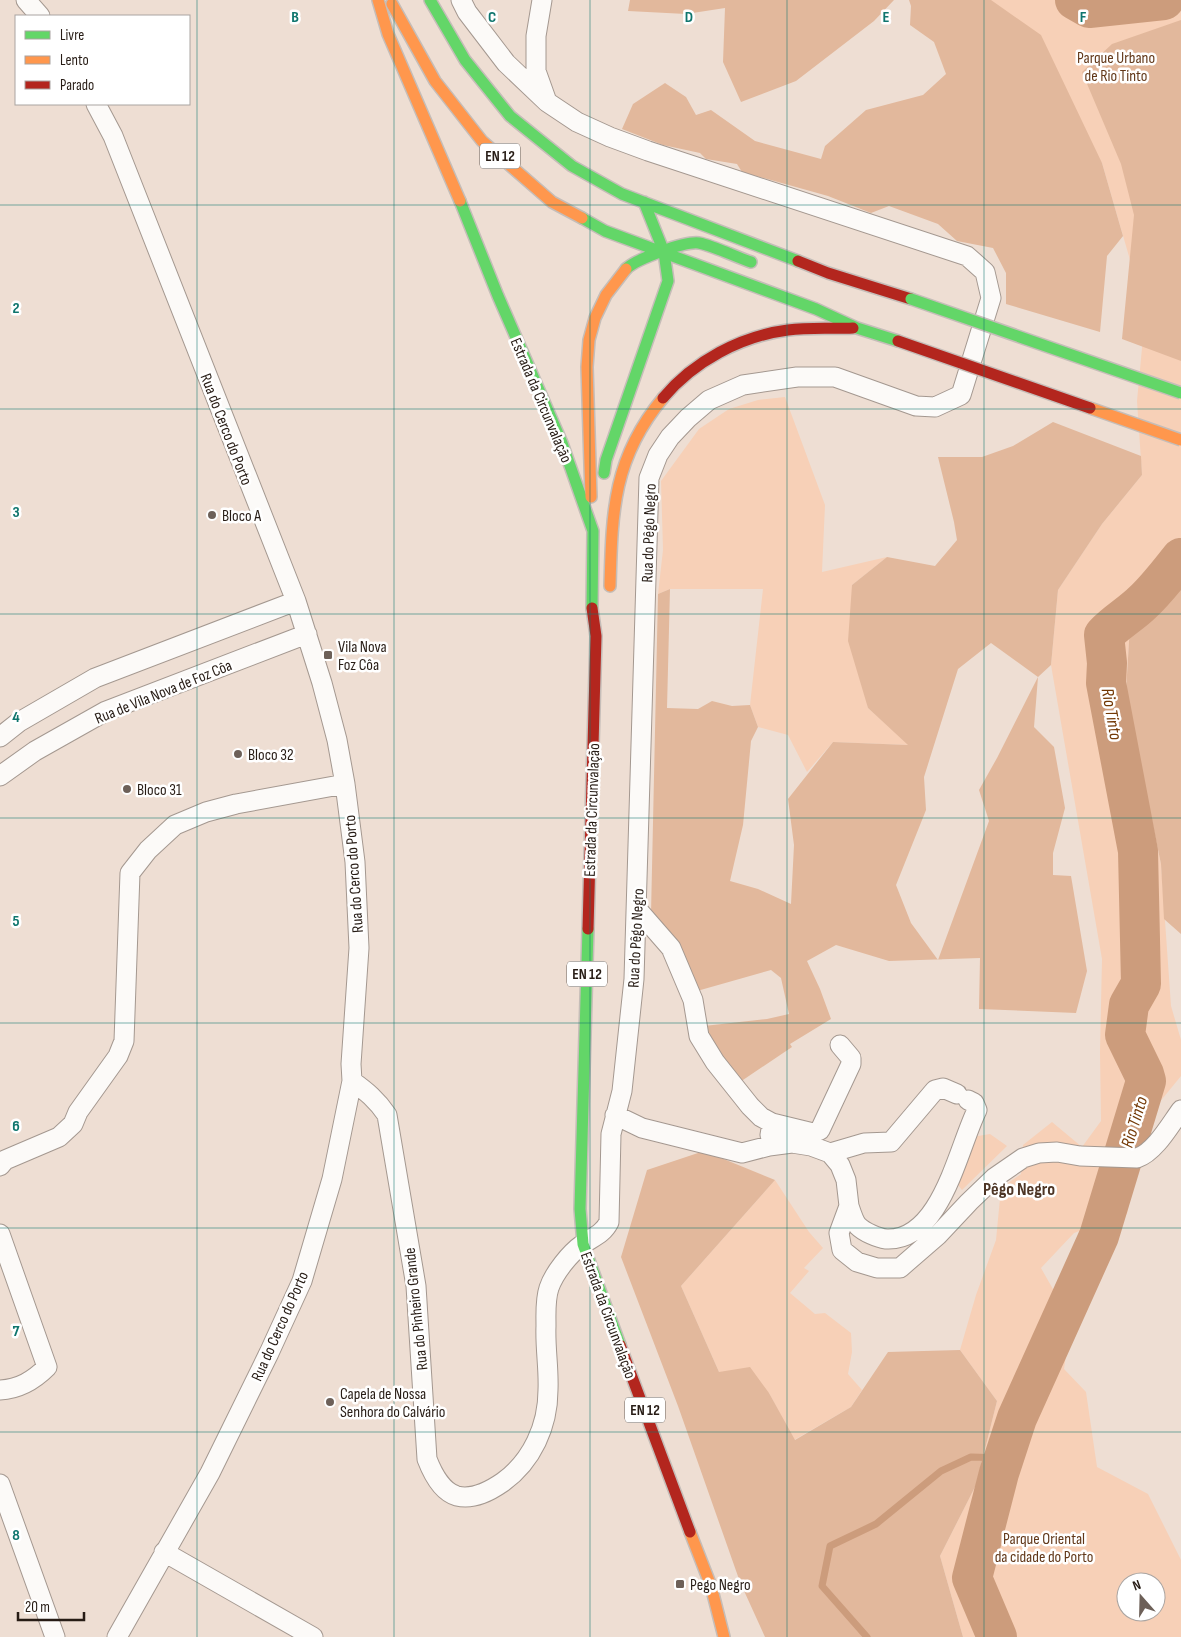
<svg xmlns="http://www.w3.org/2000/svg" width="1181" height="1637" viewBox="0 0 1181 1637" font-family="'Sofia Sans Condensed',sans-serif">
<rect width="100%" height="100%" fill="#eeded3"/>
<!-- green -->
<path fill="#f7d0b7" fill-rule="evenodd" d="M975 0H1181V586L1130 625 1125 708 1147 797 1161 864 1171 1006 1181 1040V1076L1154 1109 1138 1143 1127 1214 1074 1233 1041 1268 1071 1321 1064 1369 1086 1392 1097 1467 1148 1494 1181 1560V1637H963L940 1556 976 1485 997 1401 960 1350 976 1295 996 1240 1001 1188 1021 1174 1023 1145 1052 1122 1082 1147 1101 1121 1100 1052 1102 959 1051 665 1058 590 1102 524 1142 475 1137 401 1144 327 1135 277 1102 163ZM1126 1582H1156V1612H1126Z
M785 397 825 505 822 572 887 557 852 585 868 708 909 745 833 742 807 772 788 735 758 727 750 705 763 589H670L658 594 663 550 661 481 699 429 729 409 758 400Z
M971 1131 978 1136 990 1134 1007 1146 962 1190 955 1181Z
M775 1180 809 1232 823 1248 804 1268 809 1271 790 1293 815 1314 825 1313 851 1333 852 1352 848 1374 862 1390 851 1407 794 1440 769 1393 719 1372 681 1286Z"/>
<!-- forest -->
<path fill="#e2b89c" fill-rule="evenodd" d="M630 0H894L874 21 796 81 741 102 723 62 725 8 686 14 628 11Z
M909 0H991L1041 35 1102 163 1123 236 1107 256 1100 332 1006 304V273L993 248 957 241 938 224 889 206 871 213 828 196 742 172 737 164 706 159 700 153 663 145 622 129 633 104 665 83 686 97 696 115 711 110 755 141 821 159 825 146 866 110 923 95 946 74 934 42 910 25 911 6Z
M1181 20V361L1122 339 1134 215 1121 164 1082 72 1112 44Z
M1053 422 1141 456 1142 475 1102 524 1058 590 1051 665 1038 677 1034 727 1054 747 1065 808 1053 853V875L1071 876 1087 971 1076 1013 979 1009 980 958 889 961 836 945 807 961 820 989 831 1019 790 1044 792 1047 740 1082 715 1049 704 1026 767 1019 789 1014 781 978 771 970 697 991 651 914 658 594 670 589 667 708 698 709 712 701 732 706 750 705 758 727 751 741 743 825 730 881 758 889 791 904 794 845 788 799 833 742 908 745 868 708 848 641 852 585 887 557 935 566 957 540 954 522 938 457H982L1013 446ZM991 643 1038 677 997 758 979 790 989 821 938 960 911 923 896 885 926 810 924 777 958 669Z
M1181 586V934L1164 919 1161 864 1147 797 1125 708 1130 625Z
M704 1151 775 1180 681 1286 719 1372 750 1367 769 1393 795 1440 851 1407 888 1352 960 1350 997 1401 976 1485 940 1556 963 1637H765L740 1582 678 1406 621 1257 647 1170Z"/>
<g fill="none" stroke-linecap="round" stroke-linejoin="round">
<!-- stream -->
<path stroke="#cc9c7c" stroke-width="7" d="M867 1637 822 1586 830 1546 876 1524 941 1471 971 1457 1004 1458"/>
<!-- river -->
<path stroke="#cc9c7c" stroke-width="40" d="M1075 0 1089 8 1164 0
M997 1637 972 1578 999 1473 1017 1418 1099 1236 1146 1081 1144 1074 1125 1035 1129 1005 1141 984 1138 851 1106 683 1107 663 1104 635C1116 622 1131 614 1143 602 1157 589 1169 573 1181 558"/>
<!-- street casing -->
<g stroke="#a49890" stroke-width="21">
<path id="street" d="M26 0 40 16
M542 0 536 36V71L546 99
M96 104 113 136 296 601 322 683 337 740 345 784 355 862 359 948 351 1064 352 1081 332 1179 302 1281 269 1353 210 1473 117 1637
M0 737 19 722 95 678 296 601
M0 776 35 751 106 711 307 634
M637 909 671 948 693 1000 699 1036 715 1062 750 1106 761 1117 772 1123
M352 1081C366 1091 377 1100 387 1115L416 1286 427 1459C432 1472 442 1492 457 1496 474 1500 490 1491 503 1482 532 1461 548 1426 548 1390 549 1369 545 1347 546 1326 546 1313 545 1300 549 1288 554 1273 570 1253 583 1244 593 1237 603 1234 609 1222L611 1134 622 1091 634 979 649 478 658 455 670 437 688 418 709 400 743 385 797 377H835L916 406 935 407 961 395 991 298 985 272 967 256 648 151 610 137 577 122 547 102 506 63 467 12 461 0
M615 1115 642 1128 742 1153 769 1146 792 1143 811 1146 830 1153 840 1165 846 1180 849 1206 839 1233 842 1250 857 1262 877 1268H900L938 1235 969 1202 994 1178 1023 1158 1039 1153 1057 1152 1080 1156 1137 1158C1155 1152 1170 1125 1181 1110
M770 1135 772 1123 813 1133 820 1130 851 1064V1058L840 1045
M830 1153 864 1143 891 1142 935 1090 943 1088 957 1094
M0 1166 5 1160 59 1137 73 1124 78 1112 118 1056 124 1041 130 873 148 850 175 825 206 812 236 804 345 784
M849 1206C851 1212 854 1222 858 1226 864 1232 878 1238 886 1239 941 1242 958 1148 977 1110L974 1103 968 1100
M0 1234 47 1367C33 1381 19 1389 0 1390
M0 1484 55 1637
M164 1552 313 1637"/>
</g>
<!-- fast casing -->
<g stroke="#c5bdb8" stroke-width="14">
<path id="fast" d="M430 0 465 60 510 116 572 166 622 194 798 261
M460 201 498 296 562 443 593 531 592 608
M582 218 605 231 816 309 857 328 898 341
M626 269C636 259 685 241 699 243 714 246 736 257 751 262
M604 473 606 460 668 281 664 252 644 202
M588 929 580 1209 583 1244 620 1345"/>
</g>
<!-- slow casing -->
<g stroke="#c5bdb8" stroke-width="14">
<path id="slow" d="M378 0 388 34 460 201
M392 4 435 81 482 141 552 202 582 218
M591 497 587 367 589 340 595 318 606 295 626 269
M610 586C612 511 613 458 663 398
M690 1532 711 1586 724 1637"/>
</g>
<!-- jam casing -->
<g stroke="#c5bdb8" stroke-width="14">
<path id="jam" d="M798 261 828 273 911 299
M663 398C694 361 741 336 788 330 810 327 831 329 853 328
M588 929 596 636 592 608
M620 1345 690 1532"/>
</g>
<!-- street -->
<use href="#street" stroke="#fcfaf8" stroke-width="19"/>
<!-- fast -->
<use href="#fast" stroke="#63d668" stroke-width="11"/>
<!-- slow -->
<use href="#slow" stroke="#ff974d" stroke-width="11"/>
<!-- jam -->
<use href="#jam" stroke="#b3261e" stroke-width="11"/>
<!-- fast-bridge casing -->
<g stroke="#c5bdb8" stroke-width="14" stroke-linecap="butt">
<path id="fast-bridge" d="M911 299 1181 393"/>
</g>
<!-- slow-bridge casing -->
<g stroke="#c5bdb8" stroke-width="14" stroke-linecap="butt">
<path id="slow-bridge" d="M1090 408 1181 440"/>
</g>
<!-- jam-bridge casing -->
<g stroke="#c5bdb8" stroke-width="14" stroke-linecap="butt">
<path id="jam-bridge" d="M898 341 1090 408"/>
</g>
<!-- fast-bridge -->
<use href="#fast-bridge" stroke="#63d668" stroke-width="11"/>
<!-- slow-bridge -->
<use href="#slow-bridge" stroke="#ff974d" stroke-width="11"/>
<!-- jam-bridge -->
<use href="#jam-bridge" stroke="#b3261e" stroke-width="11"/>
</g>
<!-- grid -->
<path fill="none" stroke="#0f766e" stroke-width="1" stroke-opacity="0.55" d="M197 0V1637M394 0V1637M590 0V1637M787 0V1637M984 0V1637M0 205H1181M0 409H1181M0 614H1181M0 818H1181M0 1023H1181M0 1228H1181M0 1432H1181"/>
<!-- markers -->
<g fill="#6d6058" stroke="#fff" stroke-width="2">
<circle cx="212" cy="515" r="5"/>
<rect x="323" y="650" width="10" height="10" rx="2.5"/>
<circle cx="238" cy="754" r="5"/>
<circle cx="127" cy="789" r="5"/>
<circle cx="330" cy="1402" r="5"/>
<rect x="675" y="1579" width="10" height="10" rx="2.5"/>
</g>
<g text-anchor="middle" stroke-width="5" stroke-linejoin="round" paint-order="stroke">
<!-- shield labels -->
<g fill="#fff" stroke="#68605b" stroke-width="1">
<rect x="480" y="143.5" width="40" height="25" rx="4"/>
<rect x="567" y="961.5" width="40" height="25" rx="4"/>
<rect x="625" y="1397.5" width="40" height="25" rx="4"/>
</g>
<g font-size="15" font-weight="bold" fill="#271c15">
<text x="500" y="161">EN 12</text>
<text x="587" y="979">EN 12</text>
<text x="645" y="1415">EN 12</text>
</g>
<!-- park labels -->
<g font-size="16" fill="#613718" stroke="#fff">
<text x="1116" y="63">Parque Urbano<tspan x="1116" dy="18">de Rio Tinto</tspan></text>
<text x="1044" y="1544">Parque Oriental<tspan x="1044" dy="18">da cidade do Porto</tspan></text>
</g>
<!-- street labels -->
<g font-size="16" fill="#271c15" stroke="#fff">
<text transform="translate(542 400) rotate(67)" y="6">Estrada da Circunvalação</text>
<text transform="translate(227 429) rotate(69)" y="6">Rua do Cerco do Porto</text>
<text transform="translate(648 533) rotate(-88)" y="6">Rua do Pêgo Negro</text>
<text transform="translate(163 691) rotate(-22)" y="6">Rua de Vila Nova de Foz Côa</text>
<text transform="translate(591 810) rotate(-88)" y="6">Estrada da Circunvalação</text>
<text transform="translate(353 874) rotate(-94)" y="6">Rua do Cerco do Porto</text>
<text transform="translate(635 938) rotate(-87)" y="6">Rua do Pêgo Negro</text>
<text transform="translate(415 1309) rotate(-96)" y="6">Rua do Pinheiro Grande</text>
<text transform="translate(609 1315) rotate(70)" y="6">Estrada da Circunvalação</text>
<text transform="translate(279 1326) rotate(-66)" y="6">Rua do Cerco do Porto</text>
</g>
<!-- poi labels -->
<g font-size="16" fill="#271c15" stroke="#fff" text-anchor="start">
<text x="222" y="521">Bloco A</text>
<text x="338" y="652">Vila Nova<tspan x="338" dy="18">Foz Côa</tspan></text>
<text x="248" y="760">Bloco 32</text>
<text x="137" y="795">Bloco 31</text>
<text x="340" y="1399">Capela de Nossa<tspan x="340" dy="18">Senhora do Calvário</tspan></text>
<text x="690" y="1590">Pego Negro</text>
</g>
<!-- water labels -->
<g font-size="18" font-style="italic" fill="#733906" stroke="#fff">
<text transform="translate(1112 714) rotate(80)" y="6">Rio Tinto</text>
<text transform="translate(1134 1122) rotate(-73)" y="6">Rio Tinto</text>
</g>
<!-- neighbourhood labels -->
<g font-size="18" font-weight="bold" fill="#4d3525" stroke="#fff">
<text x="1019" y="1195">Pêgo Negro</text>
</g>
</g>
<g font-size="16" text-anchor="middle" font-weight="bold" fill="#0f766e" stroke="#fff" stroke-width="5" stroke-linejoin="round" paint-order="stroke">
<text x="295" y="22">B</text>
<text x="492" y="22">C</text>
<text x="689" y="22">D</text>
<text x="886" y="22">E</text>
<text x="1083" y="22">F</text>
<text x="16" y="313">2</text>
<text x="16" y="517">3</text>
<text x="16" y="722">4</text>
<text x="16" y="926">5</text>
<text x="16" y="1131">6</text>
<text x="16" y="1336">7</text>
<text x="16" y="1540">8</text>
</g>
<!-- legend -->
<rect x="15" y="15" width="175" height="90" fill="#ffffff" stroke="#a9a4a1"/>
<rect x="25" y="31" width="25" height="8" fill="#63d668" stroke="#a9a4a1"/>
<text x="60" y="40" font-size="15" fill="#271c15">Livre</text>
<rect x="25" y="56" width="25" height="8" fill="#ff974d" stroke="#a9a4a1"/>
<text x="60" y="65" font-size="15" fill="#271c15">Lento</text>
<rect x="25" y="81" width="25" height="8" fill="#b3261e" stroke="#a9a4a1"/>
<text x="60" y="90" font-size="15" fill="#271c15">Parado</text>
<!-- north arrow -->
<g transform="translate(1141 1597) rotate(340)"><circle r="24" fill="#ffffff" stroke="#a9a4a1"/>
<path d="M0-4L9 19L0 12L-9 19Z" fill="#6d6058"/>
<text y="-8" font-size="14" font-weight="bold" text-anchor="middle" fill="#271c15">N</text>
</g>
<!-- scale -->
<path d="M18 1612v8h66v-8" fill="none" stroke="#271c15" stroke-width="2.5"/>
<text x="25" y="1612" font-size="15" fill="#271c15" stroke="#ffffff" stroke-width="4" paint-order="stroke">20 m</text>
</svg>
